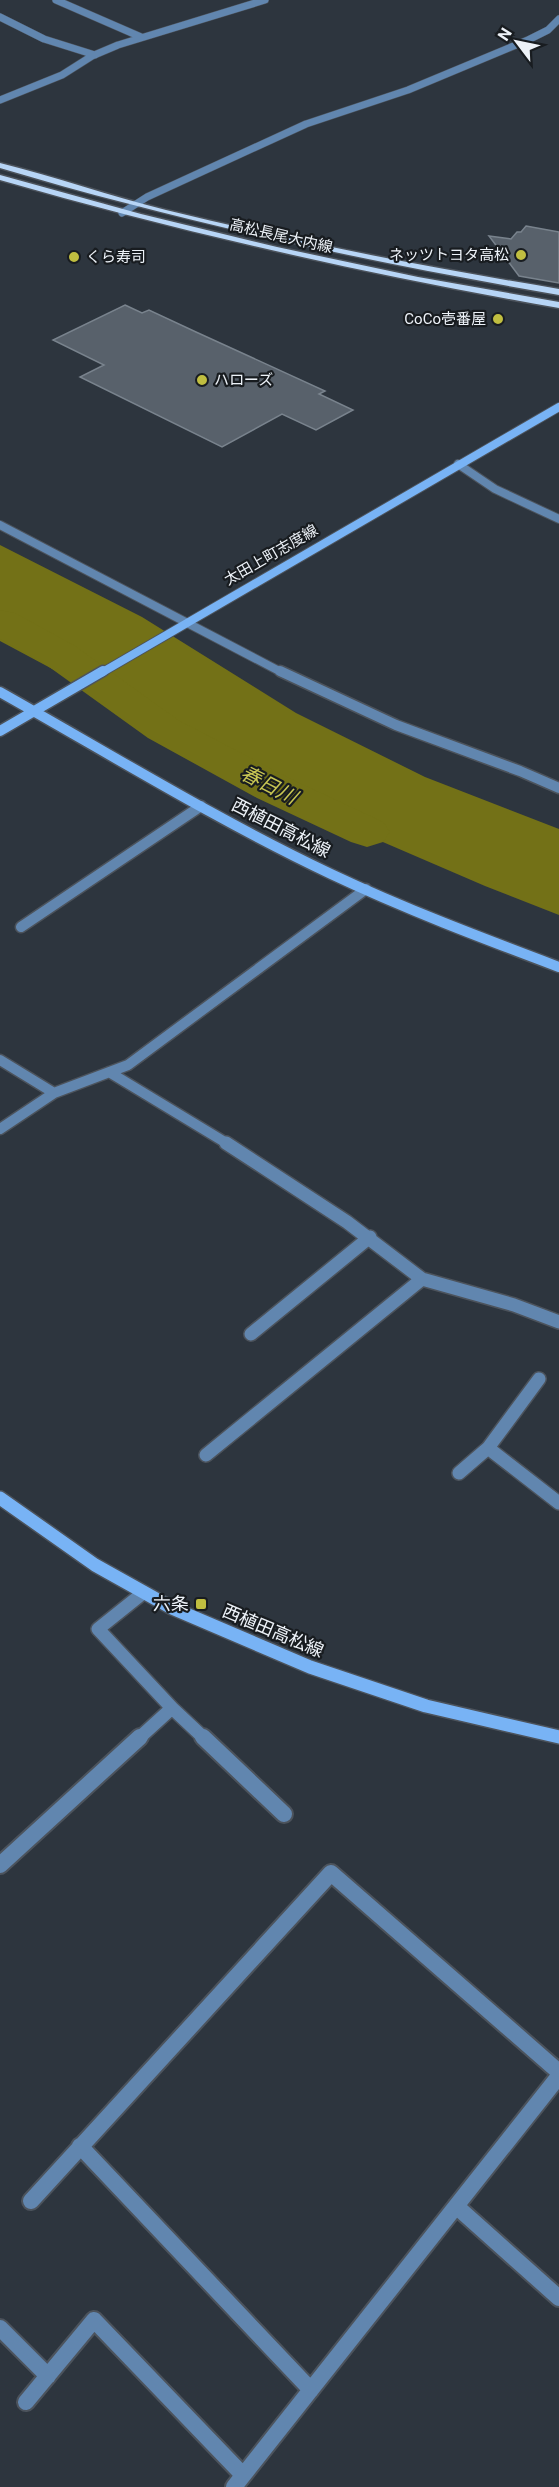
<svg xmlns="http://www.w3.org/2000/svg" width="559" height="2487" viewBox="0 0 559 2487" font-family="Roboto,'Noto Sans JP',sans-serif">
<rect width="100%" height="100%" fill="#2d353e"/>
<!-- water -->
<path fill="#737117" d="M0 545 142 617 296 713 425 777 559 829V915L485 886 348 827 0 641Z"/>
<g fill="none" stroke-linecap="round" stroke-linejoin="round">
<!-- river -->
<path fill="#737117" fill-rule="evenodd" d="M0 610 15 613 75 646 178 720 289 778 383 822 390 832 383 842 367 847 351 842 257 798 148 738 45 664 0 639Z"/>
</g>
<!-- building -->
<path fill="#58616b" stroke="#79838d" stroke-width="1.5" d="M526 226 559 232V283L519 276 489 236 511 239 517 232H521Z
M125 305 142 313 149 310 196 332 325 391 319 394 353 410 316 430 282 414 222 447 80 377 104 365 53 340Z"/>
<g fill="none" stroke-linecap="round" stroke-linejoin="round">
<!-- street-far4 casing -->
<g stroke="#4c535c" stroke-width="8">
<path id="street-far4" d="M56 0 141 37
M0 17 44 39 95 55
M0 100 62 75 92 56 118 45 265 0
M122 213 147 197 306 124 408 90 528 40 548 30 559 19"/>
</g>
<!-- street-far3 casing -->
<g stroke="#4c535c" stroke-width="10">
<path id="street-far3" d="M458 464 495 489 559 519
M0 525 283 673"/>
</g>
<!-- street-far2 casing -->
<g stroke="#4c535c" stroke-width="13">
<path id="street-far2" d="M280 671 396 725 520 771 559 788
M21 927 201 806
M0 1060 54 1093
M109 1072 228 1144
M0 1129 54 1093 128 1065 366 889"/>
</g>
<!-- street-far1 casing -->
<g stroke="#4c535c" stroke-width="16">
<path id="street-far1" d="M226 1143 347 1222 422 1279
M251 1334 370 1237
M539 1379 488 1448 559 1503
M206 1455 422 1279 514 1305 559 1322
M459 1473 488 1448
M143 1593 98 1629 172 1708 205 1739
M138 1739 172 1708"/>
</g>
<!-- street casing -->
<g stroke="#4c535c" stroke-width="20">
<path id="street" d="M203 1737 284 1814
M0 1865 140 1737
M80 2146 311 2390
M31 2201 331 1873 559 2072
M456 2206 559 2298
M0 2328 48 2376
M26 2402 94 2320 243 2475
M234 2487 559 2076"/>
</g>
<!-- secondary-far2 casing -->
<g stroke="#4c535c" stroke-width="10">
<path id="secondary-far2" d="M101 673 559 407"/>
</g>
<!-- secondary-far1 casing -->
<g stroke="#4c535c" stroke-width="13">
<path id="secondary-far1" d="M0 692C110 754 217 820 331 874 405 909 482 938 559 967
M0 731 103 671"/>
</g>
<!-- secondary casing -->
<g stroke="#4c535c" stroke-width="16">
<path id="secondary" d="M0 1498 95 1565 172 1608 310 1667 426 1706 559 1737"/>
</g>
<!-- primary casing -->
<g stroke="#4c535c" stroke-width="3">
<path id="primary" d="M0 163C56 177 110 196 166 210 296 242 427 267 559 289V295C370 262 184 223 0 168Z
M0 175 141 214 277 247 418 277 559 302V308C370 275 184 233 0 180Z"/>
</g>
<!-- street-far4 -->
<use href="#street-far4" stroke="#6186af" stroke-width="7"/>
<!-- street-far3 -->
<use href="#street-far3" stroke="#6186af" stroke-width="8"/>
<!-- street-far2 -->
<use href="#street-far2" stroke="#6186af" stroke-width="10"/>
<!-- street-far1 -->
<use href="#street-far1" stroke="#6186af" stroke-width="13"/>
<!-- street -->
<use href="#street" stroke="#6186af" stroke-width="16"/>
<!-- secondary-far2 -->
<use href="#secondary-far2" stroke="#78b3f5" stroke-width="8"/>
<!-- secondary-far1 -->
<use href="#secondary-far1" stroke="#78b3f5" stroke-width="10"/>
<!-- secondary -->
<use href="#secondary" stroke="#78b3f5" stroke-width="13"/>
<!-- primary -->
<use href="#primary" fill="#b7d5f6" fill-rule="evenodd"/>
</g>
<!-- markers -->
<g fill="#c0be40" stroke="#181c20" stroke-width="2">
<circle cx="521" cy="255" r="6"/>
<circle cx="74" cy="257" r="6"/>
<circle cx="498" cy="319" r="6"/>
<circle cx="202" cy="380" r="6"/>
<rect x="195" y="1598" width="12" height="12" rx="3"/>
</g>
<g text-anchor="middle" stroke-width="4.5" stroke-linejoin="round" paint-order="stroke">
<!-- far-street labels -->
<g font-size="15" fill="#edf2f8" stroke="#181c20">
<text transform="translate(281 236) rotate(13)" y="5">高松長尾大内線</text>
<text transform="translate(271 555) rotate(-30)" y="5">太田上町志度線</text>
</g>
<!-- far-poi labels -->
<g font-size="15" fill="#edf2f8" stroke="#181c20" text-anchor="end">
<text x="509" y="260">ネッツトヨタ高松</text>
<text x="86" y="262" text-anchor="start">くら寿司</text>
<text x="486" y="324">CoCo壱番屋</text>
<text x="214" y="385" text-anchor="start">ハローズ</text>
</g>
<!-- street labels -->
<g font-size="18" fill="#edf2f8" stroke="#181c20">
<text transform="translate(281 828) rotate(27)" y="6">西植田高松線</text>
<text transform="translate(273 1631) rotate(23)" y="6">西植田高松線</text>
</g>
<!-- poi labels -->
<g font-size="18" fill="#edf2f8" stroke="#181c20" text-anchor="end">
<text x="189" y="1610">六条</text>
</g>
<!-- water labels -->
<g font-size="20" font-style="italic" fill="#c8c653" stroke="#181c20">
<text transform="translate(269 785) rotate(27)" y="7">春日川</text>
</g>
</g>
<!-- north arrow -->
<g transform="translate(517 42) rotate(302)" stroke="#181c20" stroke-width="4.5" paint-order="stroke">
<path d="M0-4.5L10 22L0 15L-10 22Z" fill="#edf2f8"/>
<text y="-9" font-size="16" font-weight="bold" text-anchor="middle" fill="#edf2f8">N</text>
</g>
</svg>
